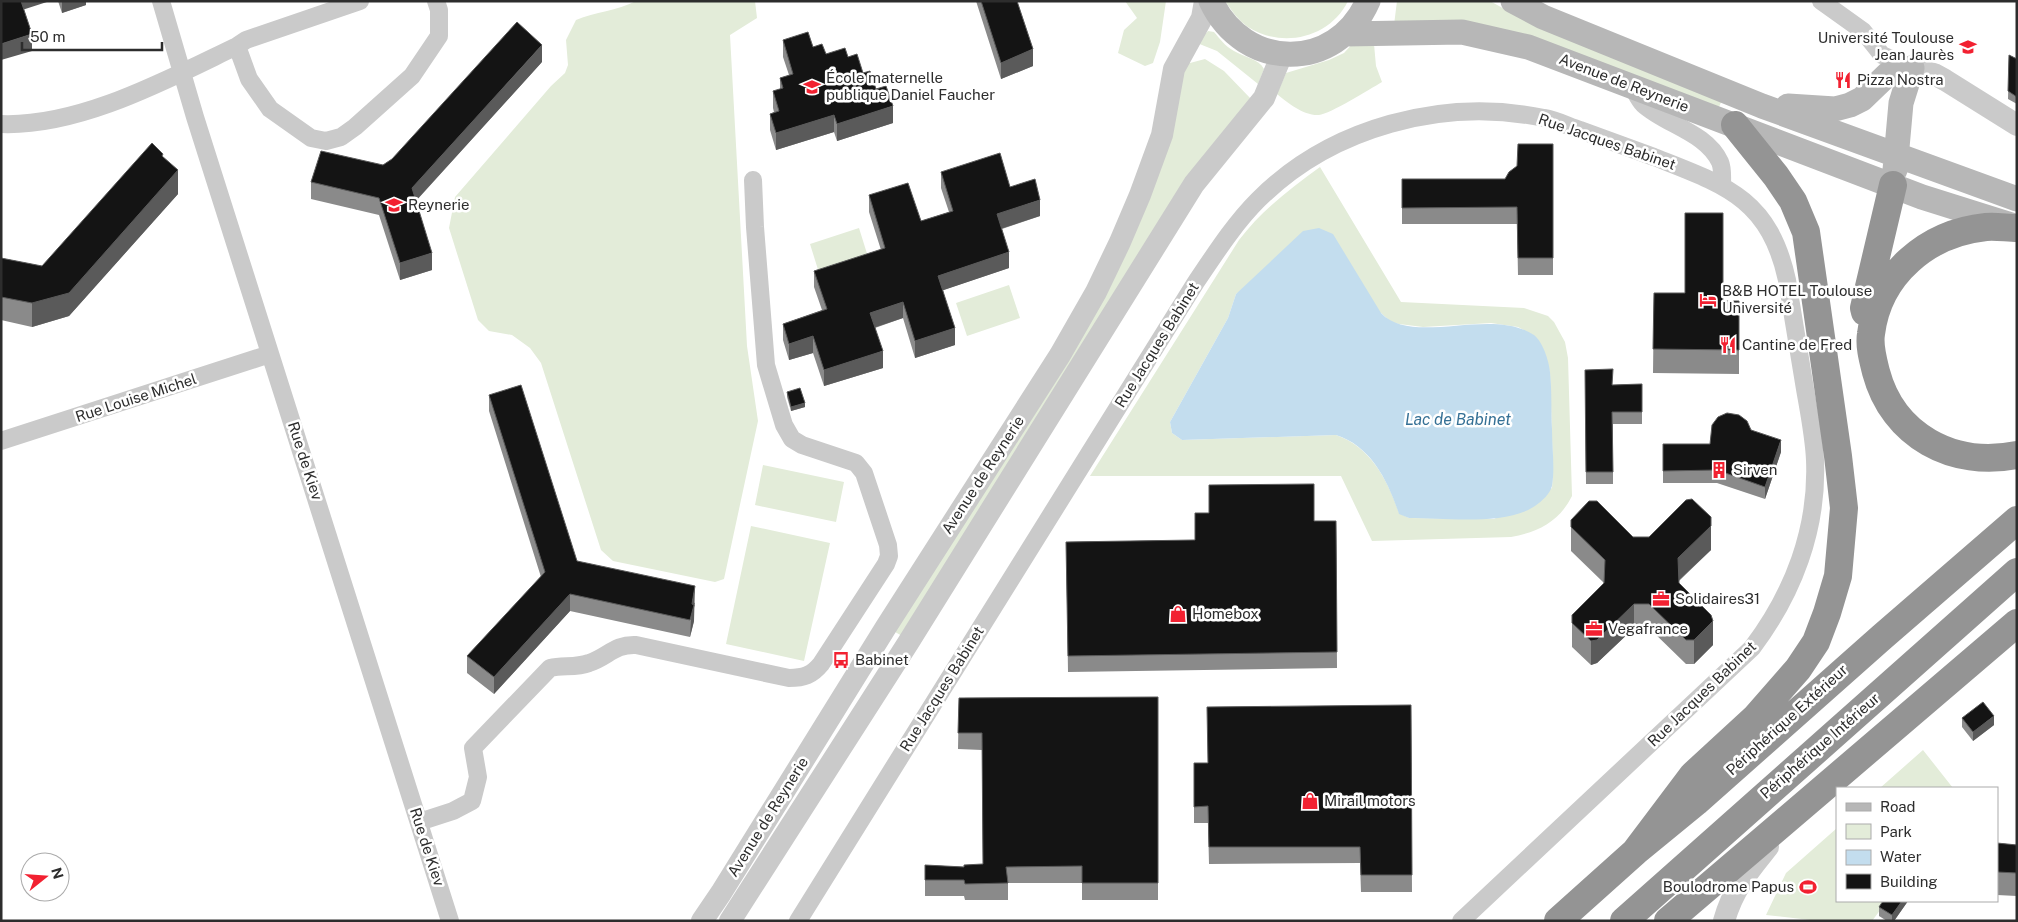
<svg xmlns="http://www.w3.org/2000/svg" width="2018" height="922" viewBox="0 0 2018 922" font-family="'Public Sans',sans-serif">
<rect width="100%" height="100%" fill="#fff"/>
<!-- green -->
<path fill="#e3ecd9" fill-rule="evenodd" d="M636 1H755L757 18 730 35 747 346 758 421 724 579 715 582 613 561 601 550 541 363 530 348 512 335 489 331 478 320 449 228 455 197 551 86 565 73 568 65 566 40 576 20C595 12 617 11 636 1Z
M1125 1H1166L1160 42 1153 63 1145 66 1118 53 1124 30 1137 18Z
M1225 1H1348C1330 38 1282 49 1248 27 1238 20 1232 11 1225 1Z
M1397 1H1490L1528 22 1722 100 1719 107 1394 25Z
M1208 31 1214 32C1220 39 1225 46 1234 51 1244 57 1259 59 1264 69L1258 84 1217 51 1197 43Z
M1355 41 1374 44 1376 66 1382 82C1370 89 1330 114 1319 115 1304 116 1288 103 1277 94L1286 73 1329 60 1344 53Z
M1205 59 1224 71 1252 100 902 636 890 629 1054 371 1186 62 1190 63Z
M1320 167 1401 302 1524 308 1548 316 1554 322 1565 342 1568 358 1572 496C1559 522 1538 532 1511 537L1372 541 1341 476H1090L1239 240C1262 210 1290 189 1320 167ZM1243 289 1381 313 1391 322 1399 324 1423 327 1491 323 1518 327 1533 335 1550 372 1553 471 1552 488 1494 519 1409 518 1399 513C1388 481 1371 447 1336 435L1182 440 1172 433 1170 422 1228 318 1236 294Z
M859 228 869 260 820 276 810 244Z
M1009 285 1020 318 967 336 956 303Z
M763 465 844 482 836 522 755 505Z
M751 526 830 543 804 661 726 644Z
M1923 750 1953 788H1880Z
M1837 828V901H1887L1872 921H1819L1766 915 1786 873Z"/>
<!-- water -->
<path fill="#c3ddee" d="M1319 228 1333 234 1381 313C1413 347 1491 306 1534 335 1543 342 1549 361 1550 372 1552 391 1551 411 1552 429 1552 448 1555 468 1552 486 1550 494 1542 501 1535 506 1506 526 1444 518 1409 518L1399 514C1388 481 1371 446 1336 435L1182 440 1172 433 1170 422 1228 318 1236 294 1303 231Z"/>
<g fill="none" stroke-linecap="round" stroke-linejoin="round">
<!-- minor -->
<path stroke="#cacaca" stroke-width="18" d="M161 1 195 117 450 921
M1821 1 1863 31 1882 55 1912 68
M237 46 249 79 270 109 311 138 326 141 341 137 355 127 412 76 439 36V10L436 1
M1633 88C1636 93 1639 100 1643 104 1666 125 1706 132 1720 162 1723 169 1722 178 1722 185
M1 124C80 127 168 79 237 46L246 40 360 1
M1 441 270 354
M419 822 453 811 472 801 478 777 473 748 550 668C563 665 576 668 589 663 608 657 614 644 636 645L789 678C804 678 812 675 821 664L886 564 889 556 888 545 864 473 856 463 802 445 792 439 784 425 766 365 755 227 753 180
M798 921 1196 282C1215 254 1234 224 1258 200 1331 127 1443 97 1544 118 1556 120 1568 126 1580 130 1605 139 1629 148 1654 157 1725 185 1769 198 1787 280 1793 316 1799 353 1805 389 1809 412 1814 437 1815 460 1818 529 1793 594 1752 648L1461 921"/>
<!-- tertiary -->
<path stroke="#cacaca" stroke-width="22" d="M1912 68 1934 74 1945 80 2017 125
M702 921 721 893 886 627 1060 355 1096 292 1120 242 1140 195 1162 135 1174 69 1202 18 1205 1
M730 921 908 643 1194 184 1264 98 1282 54
M1724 921C1733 889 1748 872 1768 847"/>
<!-- secondary -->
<path stroke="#b7b7b7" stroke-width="25" d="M1211 1C1244 71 1336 73 1368 1
M1513 1 1543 17 1762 106 2017 199
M1345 34 1462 32 1528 47 1922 197 2011 225
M1788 106 1835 109 1850 105 1862 99 1888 74 1912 68
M1895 170 1901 103 1912 68"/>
<!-- motorway -->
<path stroke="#949494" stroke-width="28" d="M2017 228C2007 228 1996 226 1986 227 1928 233 1878 274 1871 334 1869 346 1873 360 1876 372 1893 436 1953 468 2017 455
M1865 312 1864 308 1893 185
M1635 852 1693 775 1756 717 1798 669 1816 642 1827 613 1838 576 1844 508 1838 456 1806 232 1793 201 1776 176 1735 125
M1558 921 1635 852 1696 802 1882 637 2017 520
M1624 921 2017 572
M1668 921 2017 623"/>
</g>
<!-- wall -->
<path fill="#8a8a8a" d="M58 1H86V5L62 13Z
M976 1H1017L1033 66 1001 79Z
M783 40 813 47 826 54 848 57 863 73 876 89 893 123 837 141 834 132 776 150 770 130V114L774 112 773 108V91L780 89V78L789 75 783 57Z
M2009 55 2017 59V104L2008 99Z
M542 62 416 201 432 270 400 280 379 215 311 199V182L383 165Z
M1553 144V275H1518L1517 224H1402V179H1505Z
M163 157 178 194 69 316 32 327 1 320V258L42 266Z
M941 172 1010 187 1040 216 1002 229 1009 268 943 290 955 345 915 358 903 318 875 328 883 368 824 386 813 353 789 360 783 340V324L822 310 814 287V271L881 250 869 212V195L921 221 949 212 941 188Z
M1654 293 1723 301H1739V374L1653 373Z
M1585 370 1613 385 1642 384V424H1613V484H1586Z
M787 392 805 407 791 411 787 397Z
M489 395 577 561 695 603 694 608V621L690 637 570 611 494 694 467 673V656L541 577 489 411Z
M1751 430 1781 452 1765 499 1717 483H1663V444H1710Z
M1571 520 1633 537 1711 541V550L1679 581V583L1713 645 1694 664H1686L1649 628H1634L1597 663 1591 665 1572 647V615L1604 583 1571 551Z
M1314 521H1336L1337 668 1068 672 1066 542 1195 540Z
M1158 697V900H1082V883H1008V900H965L964 896H925V865L964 867 983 864 982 750 958 749 959 698Z
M1411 705 1412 892H1361L1360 863 1209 864 1208 823H1194V780L1208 763Z
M1962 718 1994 725 1973 741 1962 727Z
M1997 843 2017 845V896L1997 895Z
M1883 901H1908L1894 921H1887L1879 916V907Z"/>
<!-- shaded-wall -->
<path fill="#5a5a5a" d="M19 1H50L19 11Z
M62 1H86V5L62 13Z
M32 34V51L1 60V44Z
M542 45V62L412 205V188Z
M1033 49V66L1001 79V63Z
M893 106V123L837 141V124Z
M834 115V132L776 150V133Z
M178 170V194L69 316 32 327V303Z
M1040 200V216L997 230V214Z
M1009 252V268L938 292V276Z
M432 253V270L400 280V263Z
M903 302V318L870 329V313Z
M955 328V345L915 358V341Z
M813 336V353L789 360V344Z
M883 351V368L824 386V370Z
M805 403V407L791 411V407Z
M1781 440V452L1765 499V487Z
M1711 517V550L1678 581V558Z
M695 586 694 621 690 637 692 604Z
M570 594V611L494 694V677Z
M1634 604V628L1597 663 1591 665V641Z
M1713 621V645L1694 664V640Z
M1994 716V725L1973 741V732Z
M1902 901H1908L1894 921H1892V915Z"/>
<!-- building -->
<path fill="#141414" stroke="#5a5a5a" d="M1 1H21L32 34 1 44Z
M981 1H1017L1033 49 1001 63Z
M517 22 542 45 412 188 432 253 400 263 379 198 311 182 321 151 383 165 392 159Z
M808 32 813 47 822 44 826 54 845 48 848 57 857 54 863 73 870 71 876 89 886 86 893 106 837 124 834 115 776 133 770 114 779 111 773 91 783 88 780 78 793 74 783 40Z
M2009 55 2017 59V97L2008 91Z
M152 143 163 154 162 156 178 170 69 293 32 303 1 297V258L42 266Z
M1518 144H1553V258H1518L1517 207 1402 208V179H1505L1509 172 1517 166Z
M1000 153 1010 187 1035 179 1040 200 997 214 1009 252 938 276 955 328 915 341 903 302 870 313 883 351 824 370 813 336 789 344 783 324 827 309 814 271 885 248 869 195 908 183 921 221 953 211 941 172Z
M1685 213H1723V301H1739V350L1653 349 1654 293H1685Z
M1613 369 1612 385 1642 384V412H1612L1613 472H1586L1585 370Z
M521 385 577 561 695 586 692 604 694 605 690 620 570 594 494 677 467 656 545 572 489 395Z
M800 388 805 403 791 407 787 392Z
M1727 413 1739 415 1747 421 1751 430 1781 440 1765 487 1717 470 1663 471V444H1710L1712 425 1718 417Z
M1314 484V521H1336L1337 652 1068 656 1066 542 1195 540V513H1209V485Z
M1692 499 1711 517V526L1678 558 1679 583 1711 615 1713 621 1694 640H1686L1649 604H1634L1597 640 1591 641 1572 623V615L1604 583 1605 560 1571 527V520L1589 501H1597L1633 537H1649L1686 500Z
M1158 697V883H1082V866L1006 867 1008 883 965 884 964 880H925V865L964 867V865L983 864 982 733H958L959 698Z
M1983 702 1994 716 1973 732 1962 718Z
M1411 705 1412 875H1361L1360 847H1209L1208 806 1194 807V763H1208L1207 707Z
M1997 843 2017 845V873L1997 872Z
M1883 901H1902L1892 915 1879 907Z"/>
<!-- icons -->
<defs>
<g id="university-bare" transform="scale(1.35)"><path d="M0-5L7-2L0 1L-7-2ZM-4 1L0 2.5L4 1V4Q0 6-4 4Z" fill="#f22131" stroke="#fff" stroke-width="2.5" paint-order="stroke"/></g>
<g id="restaurant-bare" transform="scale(1.35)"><path d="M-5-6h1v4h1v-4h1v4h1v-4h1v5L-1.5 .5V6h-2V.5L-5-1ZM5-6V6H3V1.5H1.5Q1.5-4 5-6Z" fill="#f22131" stroke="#fff" stroke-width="2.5" paint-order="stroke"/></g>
<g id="school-bare" transform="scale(1.35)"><path d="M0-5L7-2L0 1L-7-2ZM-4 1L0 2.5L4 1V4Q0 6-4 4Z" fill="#f22131" stroke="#fff" stroke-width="2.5" paint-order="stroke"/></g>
<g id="hotel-bare" transform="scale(1.35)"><path d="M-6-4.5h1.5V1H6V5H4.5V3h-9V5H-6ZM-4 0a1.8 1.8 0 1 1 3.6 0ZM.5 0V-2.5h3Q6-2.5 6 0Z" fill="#f22131" stroke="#fff" stroke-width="2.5" paint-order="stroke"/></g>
<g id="building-bare" transform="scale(1.35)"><path d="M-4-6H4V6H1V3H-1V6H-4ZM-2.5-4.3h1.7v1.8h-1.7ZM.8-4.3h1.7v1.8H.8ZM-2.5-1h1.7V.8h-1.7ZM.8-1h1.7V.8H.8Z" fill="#f22131" stroke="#fff" stroke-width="2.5" paint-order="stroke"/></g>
<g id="office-bare" transform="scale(1.35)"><path d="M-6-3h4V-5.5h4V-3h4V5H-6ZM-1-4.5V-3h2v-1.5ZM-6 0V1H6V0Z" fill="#f22131" stroke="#fff" stroke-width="2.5" paint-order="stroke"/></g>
<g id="shop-bare" transform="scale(1.35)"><path d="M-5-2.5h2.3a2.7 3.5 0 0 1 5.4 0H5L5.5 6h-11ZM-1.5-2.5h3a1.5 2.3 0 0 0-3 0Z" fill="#f22131" stroke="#fff" stroke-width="2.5" paint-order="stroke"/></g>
<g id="bus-bare" transform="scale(1.35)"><path d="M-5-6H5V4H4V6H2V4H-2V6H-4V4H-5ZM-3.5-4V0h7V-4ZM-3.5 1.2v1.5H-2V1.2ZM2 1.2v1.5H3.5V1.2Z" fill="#f22131" stroke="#fff" stroke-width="2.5" paint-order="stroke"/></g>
<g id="stadium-bare" transform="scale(1.35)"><path d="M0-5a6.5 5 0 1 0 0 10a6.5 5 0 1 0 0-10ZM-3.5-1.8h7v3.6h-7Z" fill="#f22131" stroke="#fff" stroke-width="2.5" paint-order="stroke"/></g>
</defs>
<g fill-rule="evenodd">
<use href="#university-bare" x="1968" y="47"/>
<use href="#restaurant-bare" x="1843" y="80"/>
<use href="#school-bare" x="812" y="87"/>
<use href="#school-bare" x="394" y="205"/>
<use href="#hotel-bare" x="1708" y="300"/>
<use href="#restaurant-bare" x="1728" y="345"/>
<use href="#building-bare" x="1719" y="470"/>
<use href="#office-bare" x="1661" y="599"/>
<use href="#shop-bare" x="1178" y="614"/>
<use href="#office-bare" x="1594" y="629"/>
<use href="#bus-bare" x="841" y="660"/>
<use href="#shop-bare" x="1310" y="801"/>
<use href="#stadium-bare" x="1808" y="887"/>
</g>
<g text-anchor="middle" stroke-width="5" stroke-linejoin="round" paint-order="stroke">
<!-- poi labels -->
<g font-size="15" fill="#2d2d2d" stroke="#fff" text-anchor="start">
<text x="1954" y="43" text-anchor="end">Université Toulouse<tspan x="1954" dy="17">Jean Jaurès</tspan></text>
<text x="826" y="83">École maternelle<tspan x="826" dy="17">publique Daniel Faucher</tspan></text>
<text x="1857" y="85">Pizza Nostra</text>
<text x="408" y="210">Reynerie</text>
<text x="1722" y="296">B&amp;B HOTEL Toulouse<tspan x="1722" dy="17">Université</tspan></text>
<text x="1742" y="350">Cantine de Fred</text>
<text x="1733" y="475">Sirven</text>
<text x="1675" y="604">Solidaires31</text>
<text x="1192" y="619">Homebox</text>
<text x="1608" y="634">Vegafrance</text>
<text x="855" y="665">Babinet</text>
<text x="1324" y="806">Mirail motors</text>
<text x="1794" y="892" text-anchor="end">Boulodrome Papus</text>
</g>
<!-- street labels -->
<g font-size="15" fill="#2d2d2d" stroke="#fff">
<text transform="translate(1624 83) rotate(21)" y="5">Avenue de Reynerie</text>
<text transform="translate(1607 142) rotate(19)" y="5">Rue Jacques Babinet</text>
<text transform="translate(1157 345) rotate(-58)" y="5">Rue Jacques Babinet</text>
<text transform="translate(136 398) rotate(-18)" y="5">Rue Louise Michel</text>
<text transform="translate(305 461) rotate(72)" y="5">Rue de Kiev</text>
<text transform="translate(983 475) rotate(-57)" y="5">Avenue de Reynerie</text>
<text transform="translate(942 689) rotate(-58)" y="5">Rue Jacques Babinet</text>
<text transform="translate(1702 694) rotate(-44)" y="5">Rue Jacques Babinet</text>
<text transform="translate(1787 720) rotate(-42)" y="5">Périphérique Extérieur</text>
<text transform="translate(1820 746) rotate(-41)" y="5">Périphérique Intérieur</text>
<text transform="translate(768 817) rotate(-58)" y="5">Avenue de Reynerie</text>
<text transform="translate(427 847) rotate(72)" y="5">Rue de Kiev</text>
</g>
<!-- water labels -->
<g font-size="16" font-style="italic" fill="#357095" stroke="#fff">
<text x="1458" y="425">Lac de Babinet</text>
</g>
</g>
<!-- border -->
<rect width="2018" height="922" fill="none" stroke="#2d2d2d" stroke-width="5"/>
<!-- legend -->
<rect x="1836" y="787" width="162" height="115" fill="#ffffff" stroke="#ababab"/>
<rect x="1846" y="803" width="25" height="8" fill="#b7b7b7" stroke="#ababab"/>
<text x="1880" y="812" font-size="15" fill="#2d2d2d">Road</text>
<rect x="1846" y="824" width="25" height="15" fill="#e3ecd9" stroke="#ababab"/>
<text x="1880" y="837" font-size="15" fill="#2d2d2d">Park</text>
<rect x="1846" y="850" width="25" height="15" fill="#c3ddee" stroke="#ababab"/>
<text x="1880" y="862" font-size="15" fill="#2d2d2d">Water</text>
<rect x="1846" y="874" width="25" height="15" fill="#141414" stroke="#ababab"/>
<text x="1880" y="887" font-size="15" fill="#2d2d2d">Building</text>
<!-- north arrow -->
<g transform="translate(45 877) rotate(73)"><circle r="24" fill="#ffffff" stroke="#ababab"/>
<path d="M0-4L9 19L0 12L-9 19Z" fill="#f22131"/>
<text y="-8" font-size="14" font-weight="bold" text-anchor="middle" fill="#2d2d2d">N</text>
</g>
<!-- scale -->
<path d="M22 42v8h140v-8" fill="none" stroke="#2d2d2d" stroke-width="2.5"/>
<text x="30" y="42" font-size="15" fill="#2d2d2d" stroke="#ffffff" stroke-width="4" paint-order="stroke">50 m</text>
</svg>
